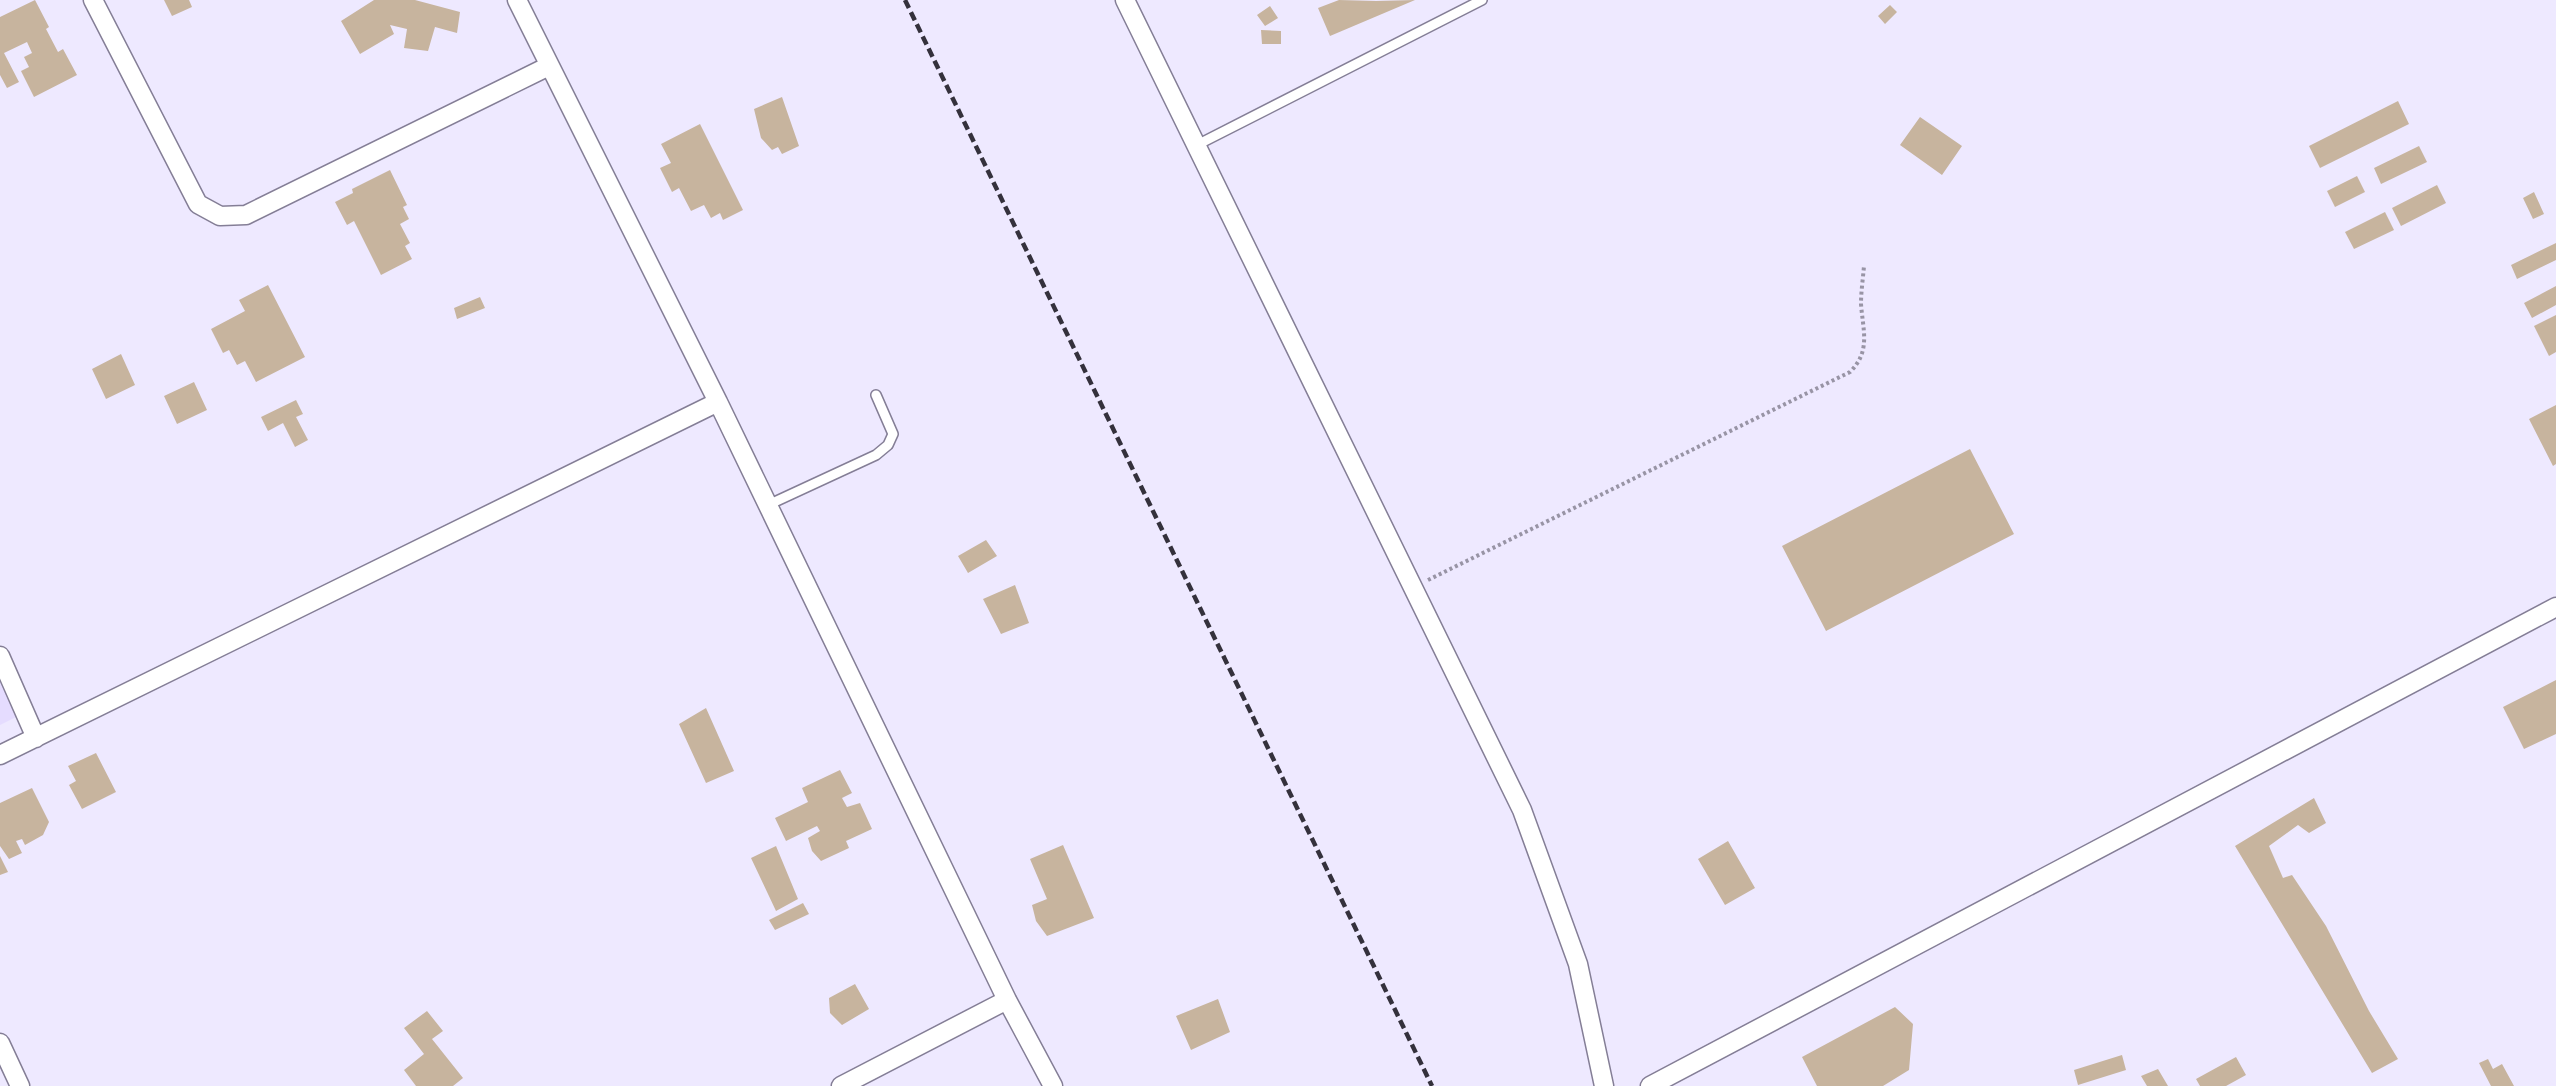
<svg xmlns="http://www.w3.org/2000/svg" width="2556" height="1086" viewBox="0 0 2556 1086" font-family="Inter,sans-serif">
<rect width="100%" height="100%" fill="#eee9ff"/>
<!-- built -->
<path fill="#e5dcff" d="M0 659 26 712 0 725Z"/>
<!-- building -->
<path fill="#c7b49e" d="M35 0 49 27 46 29 58 52 63 49 77 75 34 97 21 71 29 67 24 57 32 53 27 42 4 53 19 82 7 88 0 75V17Z
M164 0H189L192 7 172 16Z
M374 0H415L460 12 457 33 435 27 428 51 404 48 407 29 390 25 394 34 360 54 341 21Z
M1339 0 1376 1 1415 0 1330 36 1318 8Z
M1890 5 1897 12 1885 24 1878 16Z
M1270 6 1278 18 1265 26 1257 15Z
M1261 30 1281 31V44H1262Z
M782 97 799 146 782 154 778 147 772 150 761 138 754 109Z
M2398 101 2409 124 2320 168 2309 146Z
M1920 117 1962 146 1942 175 1900 145Z
M700 124 743 210 723 220 720 213 711 218 704 205 691 211 679 188 672 192 660 168 671 163 661 144Z
M2419 146 2427 162 2381 184 2374 168Z
M390 170 407 205 403 207 409 219 400 224 410 243 405 246 412 259 381 275 354 221 347 225 335 202 353 193 352 189Z
M2357 176 2365 192 2335 207 2327 191Z
M2437 185 2446 203 2401 226 2392 208Z
M2534 192 2544 214 2533 219 2523 198Z
M2385 212 2394 230 2354 249 2345 232Z
M2556 243V260L2517 279 2511 265Z
M268 285 305 357 256 382 245 361 237 365 229 350 223 353 211 329 245 311 239 300Z
M2556 286V305L2532 318 2524 303Z
M480 297 485 308 457 319 454 308Z
M2556 315V352L2549 356 2534 326Z
M121 354 135 385 106 399 92 369Z
M194 382 207 410 177 424 164 396Z
M296 400 303 414 296 417 308 440 295 447 283 423 268 431 261 417Z
M2556 405V464L2553 466 2529 419Z
M1970 449 2014 534 1826 631 1782 546Z
M986 540 997 556 968 573 958 556Z
M1015 585 1029 623 1001 634 983 599Z
M2556 680V734L2524 749 2503 707Z
M706 708 734 771 706 783 679 724Z
M96 753 116 792 82 809 69 785 76 781 68 766Z
M840 770 852 793 842 798 847 807 860 803 872 829 846 841 849 848 821 861 812 851 808 838 820 831 817 826 786 841 775 818 808 802 802 788Z
M32 788 49 822 43 835 25 845 22 839 16 841 22 853 9 859 0 846V803Z
M2314 798 2326 823 2309 833 2298 825 2269 846 2283 878 2292 875 2326 926 2369 1011 2398 1059 2372 1073 2235 846Z
M1728 841 1755 888 1725 905 1698 859Z
M1063 845 1094 918 1047 936 1036 921 1032 905 1047 899 1030 859Z
M776 846 798 899 776 911 751 858Z
M0 856 8 872 0 875Z
M803 903 809 914 775 930 769 920Z
M855 984 869 1009 842 1025 830 1013 829 998Z
M1218 999 1230 1032 1191 1050 1176 1016Z
M1895 1007 1913 1024 1909 1070 1883 1086H1817L1802 1057Z
M427 1011 443 1031 432 1039 463 1078 453 1086H416L404 1070 424 1054 404 1028Z
M2122 1055 2126 1070 2078 1085 2074 1070Z
M2236 1057 2246 1075 2226 1086H2200L2196 1079Z
M2488 1059 2493 1069 2502 1064 2514 1086H2491L2479 1063Z
M2158 1069 2168 1086H2147L2141 1076Z"/>
<g fill="none" stroke-linecap="round" stroke-linejoin="round">
<!-- lane casing -->
<g stroke="#847e96" stroke-width="12">
<path id="lane" d="M1195 146 1482 0
M768 505 876 455 888 445 893 434 876 395"/>
</g>
<!-- street casing -->
<g stroke="#847e96" stroke-width="21">
<path id="street" d="M93 0 198 204 220 216 246 215 549 66
M1125 0 1522 810 1578 964 1604 1086
M718 402 1007 1000 1053 1086
M0 656 36 738
M0 755 718 402 517 0
M0 1043 20 1086
M841 1086 1007 1000
M1650 1086 2556 607"/>
</g>
<!-- path -->
<path stroke="#9894a5" stroke-width="4" stroke-dasharray="3 3" stroke-linecap="butt" d="M1428 580 1850 372C1871 351 1863 331 1861 304 1861 292 1863 278 1864 266"/>
<!-- lane -->
<use href="#lane" stroke="#fff" stroke-width="9"/>
<!-- street -->
<use href="#street" stroke="#fff" stroke-width="18"/>
<!-- rail -->
<path stroke="#34313c" stroke-width="4.5" stroke-dasharray="9 4.5" stroke-linecap="butt" d="M905 0 1432 1086"/>
</g>
</svg>
